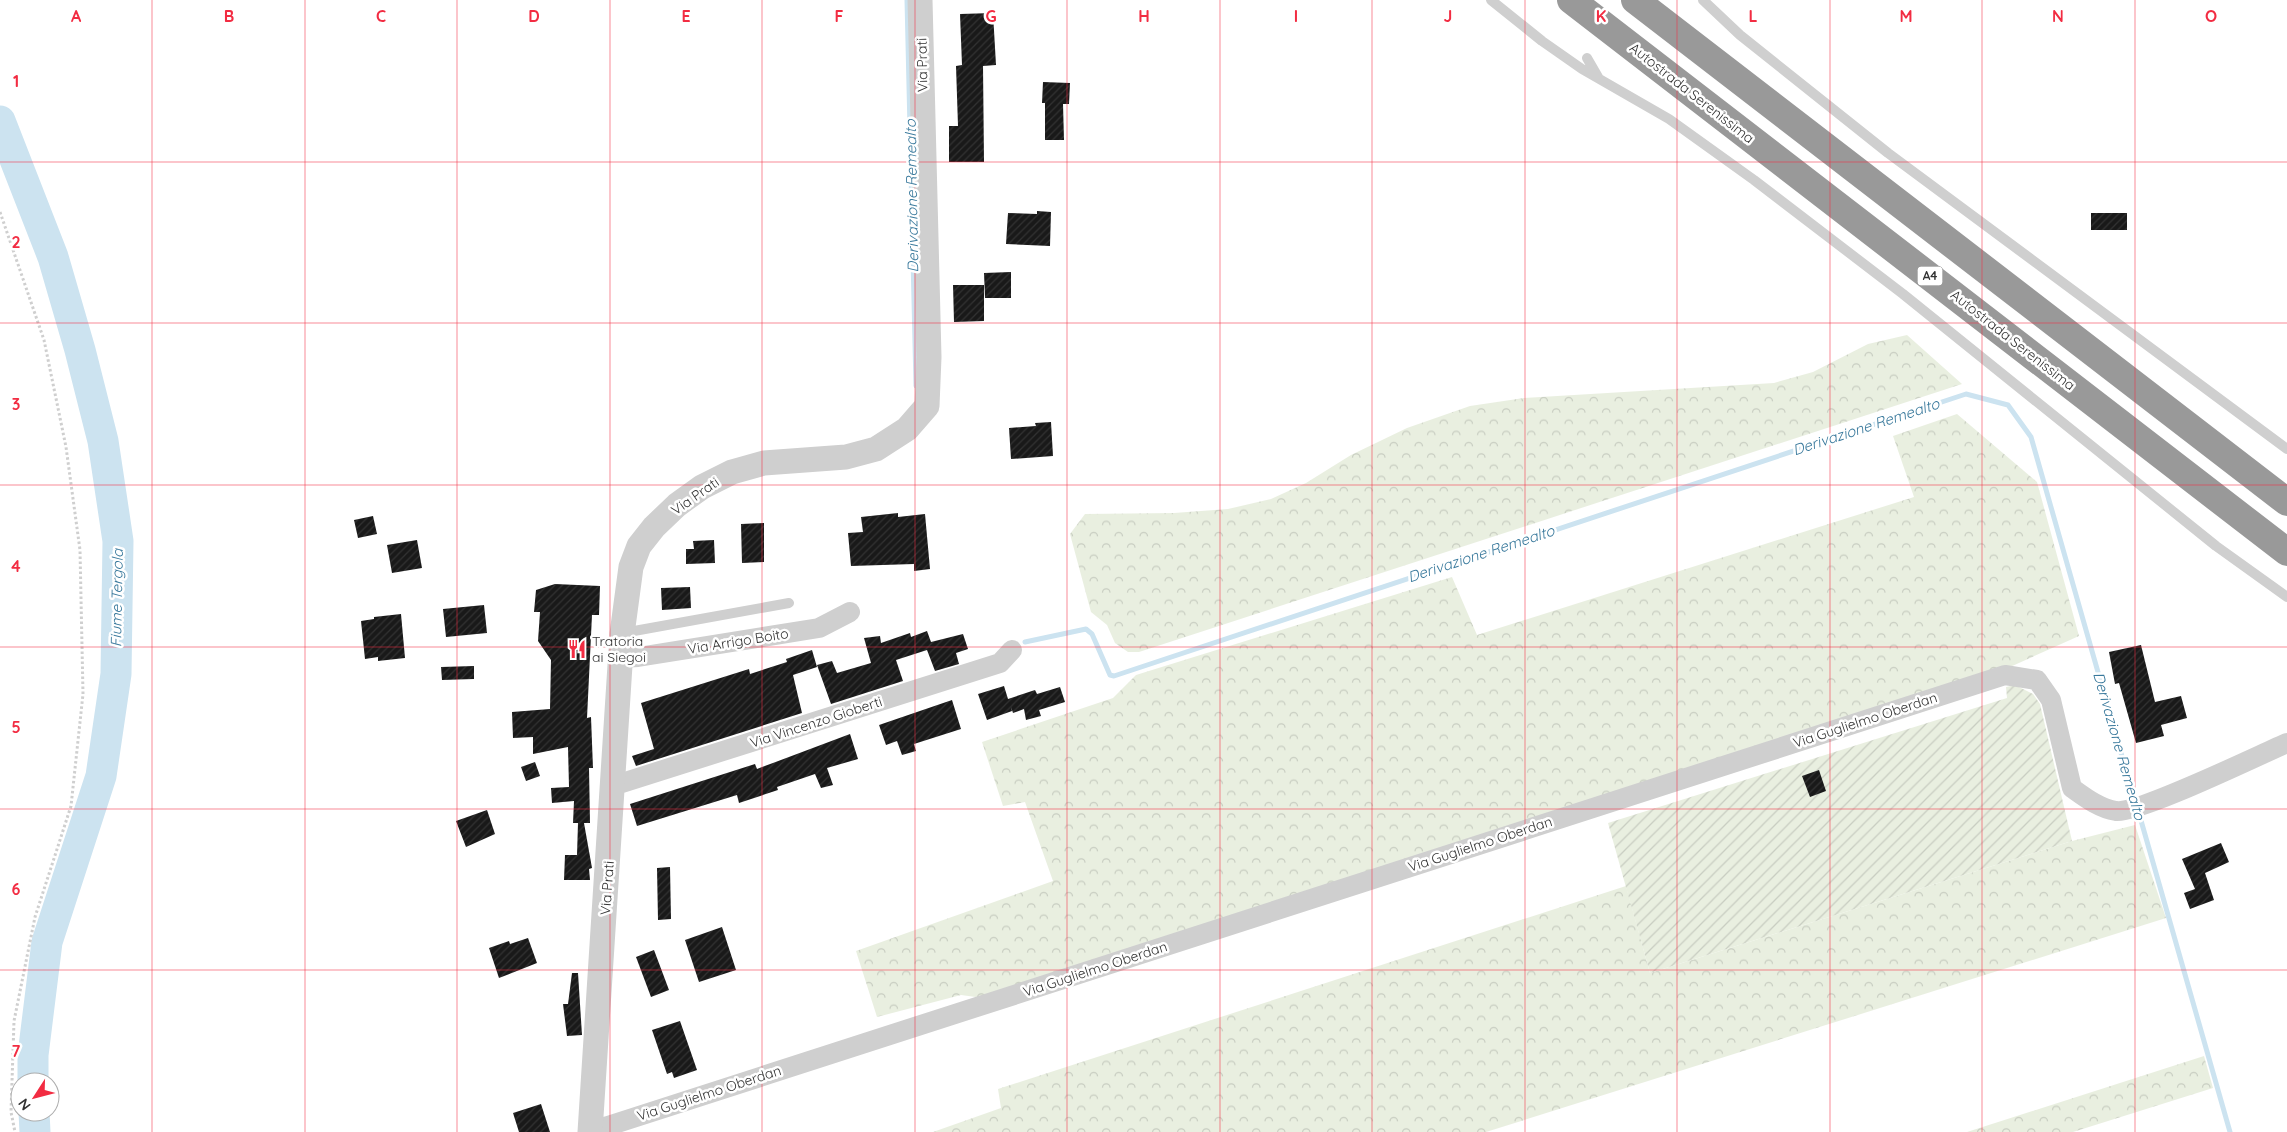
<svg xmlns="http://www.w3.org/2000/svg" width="2287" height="1132" viewBox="0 0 2287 1132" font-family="Quicksand,sans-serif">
<defs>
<pattern id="forest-crowns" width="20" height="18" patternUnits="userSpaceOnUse" patternTransform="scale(1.25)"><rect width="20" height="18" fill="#e9efe0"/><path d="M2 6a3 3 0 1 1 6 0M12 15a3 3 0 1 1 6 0" fill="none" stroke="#c8cdc1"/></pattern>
<pattern id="garden-furrows" width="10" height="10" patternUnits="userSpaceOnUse" patternTransform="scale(1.25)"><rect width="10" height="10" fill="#e9efe0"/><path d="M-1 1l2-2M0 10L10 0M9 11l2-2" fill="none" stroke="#c8cdc1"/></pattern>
<pattern id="building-hatch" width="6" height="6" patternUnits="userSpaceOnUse" patternTransform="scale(1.25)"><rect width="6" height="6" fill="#191919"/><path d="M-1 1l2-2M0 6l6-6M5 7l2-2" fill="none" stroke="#323232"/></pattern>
</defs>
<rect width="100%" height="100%" fill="#fff"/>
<!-- forest -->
<path fill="url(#forest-crowns)" d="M1907 335 1962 384 1139 652H1128L1115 643 1107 625 1091 612 1070 534 1085 514 1174 513 1228 509 1271 499 1306 483 1351 455 1407 428 1470 406 1524 398 1774 383 1813 372 1868 344Z
M1957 414 2037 482 2079 636 2010 667 983 998 961 995 877 1017 856 951 1053 881 1025 802 1003 806 982 742 1113 698 1136 675 1452 577 1477 635 1914 497 1893 436Z
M2135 825 2166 918 1486 1132H933L1001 1108 998 1089 1626 886 1650 973 2072 841Z
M2204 1056 2213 1088 2073 1132H1967Z"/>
<!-- garden -->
<path fill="url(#garden-furrows)" d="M2015 685 2033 694 2040 704 2072 841 1650 973 1608 823 2007 698 2006 687Z"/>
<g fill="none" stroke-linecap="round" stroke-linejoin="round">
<!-- stream -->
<path stroke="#cce3f0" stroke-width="5" d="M907 0 916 386
M1025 642 1086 629 1092 634 1110 675 1114 676 1966 394 2008 405 2031 437 2135 802
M2138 810 2230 1132"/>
<!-- river -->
<path stroke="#cce3f0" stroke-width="31" d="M0 121 53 257 80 350 103 441 118 541 116 674 101 776 47 942 33 1055V1082
M34 1112 35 1132"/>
</g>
<!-- building -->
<path fill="url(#building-hatch)" d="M993 13 996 65 983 66 984 162H949V126H958L956 66 962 65 960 14Z
M1043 82 1070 83 1069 104H1063L1064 140H1045V103H1042Z
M1037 211 1051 212 1050 246 1006 244 1008 213 1037 214Z
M2091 213H2127V230H2091Z
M1011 272V298H985L984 273Z
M953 285H984V321L954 322Z
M1051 422 1053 456 1011 459 1009 428 1036 426 1035 423Z
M898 513V517L925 514 930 569 914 571V564L851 566 848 533 863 532 861 517Z
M373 516 377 534 358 538 354 520Z
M764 523V562L742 563 741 524Z
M417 540 422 568 392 573 387 545Z
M714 540 715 563 686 564V549H694L693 541Z
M555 584 600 586 599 615H592L587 718 591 717 593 768H589L590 823H584L592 868 589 869 590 880H564L565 855H577L578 823H573L574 801 552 803 551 788 569 787 568 747 533 754V737L513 738 512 712 550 709 551 660 538 641 540 612H534L536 590Z
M690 587 691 608 662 610 661 588Z
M484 605 487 633 446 637 443 609Z
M401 614 405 658 378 661V657L365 659 361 621 374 619V617Z
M927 631 931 642 963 634 968 649 956 653 959 664 935 671 927 650 896 660 903 681 831 704 817 665 832 661 837 673 871 663 864 638 880 636 881 643 910 633 911 637Z
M2141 645 2155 702 2181 696 2187 718 2161 725 2164 736 2136 743 2119 683 2115 684 2109 652Z
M812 650 817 667 793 675 802 713 636 766 632 756 654 749 641 703 749 669 750 674 787 662 786 659Z
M474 666V679L442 680 441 667Z
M1004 686 1008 699 1035 690 1037 694 1060 687 1065 702 1039 710 1041 716 1026 720 1024 709 1013 713 1011 707 1012 711 987 720 978 694Z
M952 700 961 729 914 744 916 751 902 755 897 741 886 745 879 725Z
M850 734 858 759 827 768 833 785 821 788 815 774 777 787 778 790 739 803 737 795 637 826 630 804 755 764 757 769Z
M535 762 540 776 526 781 521 767Z
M1819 770 1826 791 1810 797 1802 776Z
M487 810 495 834 466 847 456 821Z
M2221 843 2229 862 2205 873 2214 900 2190 909 2184 893 2195 889 2182 859Z
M670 867 671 919 658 920 657 868Z
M722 927 736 970 699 982 685 940Z
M528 938 537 963 499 978 489 948 509 941 510 944Z
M654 950 669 990 651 997 636 957Z
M572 973H578L582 1035 567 1036 563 1004H568Z
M680 1021 697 1070 674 1078 672 1072 667 1074 652 1030Z
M541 1104 550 1132H519L513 1113Z"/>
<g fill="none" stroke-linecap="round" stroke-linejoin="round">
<!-- path -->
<path stroke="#cfcfcf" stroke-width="3" stroke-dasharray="2.5 2.5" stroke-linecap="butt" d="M0 212 44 340 66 447 80 550 83 694 71 806 35 917 14 1021 11 1112 15 1132"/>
<!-- service -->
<path stroke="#cfcfcf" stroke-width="10" d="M1491 0 1542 41 1582 69 1669 119 1754 180 1903 294 2216 546 2287 597
M1703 0 1740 35 1888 153 2287 449
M1587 58 1598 77
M623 633 789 603"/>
<!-- minor -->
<path stroke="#cfcfcf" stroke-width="20" d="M621 658 638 657 819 628 850 612
M614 783H622L1000 663 1012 650
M591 1129 608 1126 2005 675 2037 680 2051 700 2072 788C2086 798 2099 808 2116 811 2138 814 2259 755 2287 743"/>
<!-- tertiary -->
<path stroke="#cfcfcf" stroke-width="25" d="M590 1132 622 634 631 567 639 546 654 527 677 505 702 487 732 472 764 463 846 457 876 449 907 429 927 406 929 357 920 0"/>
<!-- motorway -->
<path stroke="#999" stroke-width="28" d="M1571 0 2287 552
M1635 0 2287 502"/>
</g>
<!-- grid -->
<path fill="none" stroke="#f22c42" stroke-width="1" stroke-opacity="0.55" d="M152 0V1132M305 0V1132M457 0V1132M610 0V1132M762 0V1132M915 0V1132M1067 0V1132M1220 0V1132M1372 0V1132M1525 0V1132M1677 0V1132M1830 0V1132M1982 0V1132M2135 0V1132M0 162H2287M0 323H2287M0 485H2287M0 647H2287M0 809H2287M0 970H2287"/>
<!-- icons -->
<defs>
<g id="restaurant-bare" transform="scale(1.5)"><path d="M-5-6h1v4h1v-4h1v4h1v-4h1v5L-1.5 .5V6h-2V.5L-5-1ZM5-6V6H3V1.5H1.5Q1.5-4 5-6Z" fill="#f22c42" stroke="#fff" stroke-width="2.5" paint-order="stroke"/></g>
</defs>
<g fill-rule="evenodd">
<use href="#restaurant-bare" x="577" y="649"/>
</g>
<g text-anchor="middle" stroke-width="5" stroke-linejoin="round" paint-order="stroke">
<!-- shield labels -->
<rect fill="#fff" stroke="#707070" stroke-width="1" x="1917.5" y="266.5" width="25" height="19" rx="4"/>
<g font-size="12" font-weight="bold" fill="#323232">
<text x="1930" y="280">A4</text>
</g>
<!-- street labels -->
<g font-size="14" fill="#323232" stroke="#fff">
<text transform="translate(922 65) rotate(-91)" y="5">Via Prati</text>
<text transform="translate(1692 93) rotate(38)" y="5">Autostrada Serenissima</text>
<text transform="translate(2013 340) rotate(38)" y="5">Autostrada Serenissima</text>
<text transform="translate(695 496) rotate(-35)" y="5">Via Prati</text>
<text transform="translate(738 641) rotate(-9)" y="5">Via Arrigo Boito</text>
<text transform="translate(1865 720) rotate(-18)" y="5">Via Guglielmo Oberdan</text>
<text transform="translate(816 722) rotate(-18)" y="5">Via Vincenzo Gioberti</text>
<text transform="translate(1480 844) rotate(-18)" y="5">Via Guglielmo Oberdan</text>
<text transform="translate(607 888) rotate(-86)" y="5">Via Prati</text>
<text transform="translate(1095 969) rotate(-18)" y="5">Via Guglielmo Oberdan</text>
<text transform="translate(709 1093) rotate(-18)" y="5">Via Guglielmo Oberdan</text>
</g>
<!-- poi labels -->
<g font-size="14" fill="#323232" stroke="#fff" text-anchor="start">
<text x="592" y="646">Tratoria<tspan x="592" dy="16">ai Siegoi</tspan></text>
</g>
<!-- water labels -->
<g font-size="15" font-style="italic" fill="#39799c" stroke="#fff">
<text transform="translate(912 196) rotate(-91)" y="5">Derivazione Remealto</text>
<text transform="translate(1866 427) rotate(-18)" y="5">Derivazione Remealto</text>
<text transform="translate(1481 554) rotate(-18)" y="5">Derivazione Remealto</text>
<text transform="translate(117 598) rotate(-89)" y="5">Fiume Tergola</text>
<text transform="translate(2119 746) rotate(74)" y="5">Derivazione Remealto</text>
</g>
</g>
<g font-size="16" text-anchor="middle" font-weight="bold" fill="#f22c42" stroke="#fff" stroke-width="5" stroke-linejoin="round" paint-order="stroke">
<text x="76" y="22">A</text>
<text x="229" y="22">B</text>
<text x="381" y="22">C</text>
<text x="534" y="22">D</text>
<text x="686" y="22">E</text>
<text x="839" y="22">F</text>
<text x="991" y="22">G</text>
<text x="1144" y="22">H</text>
<text x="1296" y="22">I</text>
<text x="1448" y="22">J</text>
<text x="1601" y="22">K</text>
<text x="1753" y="22">L</text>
<text x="1906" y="22">M</text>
<text x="2058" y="22">N</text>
<text x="2211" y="22">O</text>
<text x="16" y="87">1</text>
<text x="16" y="248">2</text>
<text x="16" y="410">3</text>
<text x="16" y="572">4</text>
<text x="16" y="733">5</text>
<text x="16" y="895">6</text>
<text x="16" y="1057">7</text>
</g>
<!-- north arrow -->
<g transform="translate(35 1097) rotate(234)"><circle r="24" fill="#ffffff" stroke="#adadad"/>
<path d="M0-4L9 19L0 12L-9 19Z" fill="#f22c42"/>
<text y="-8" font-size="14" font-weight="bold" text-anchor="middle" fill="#323232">N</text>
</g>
</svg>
